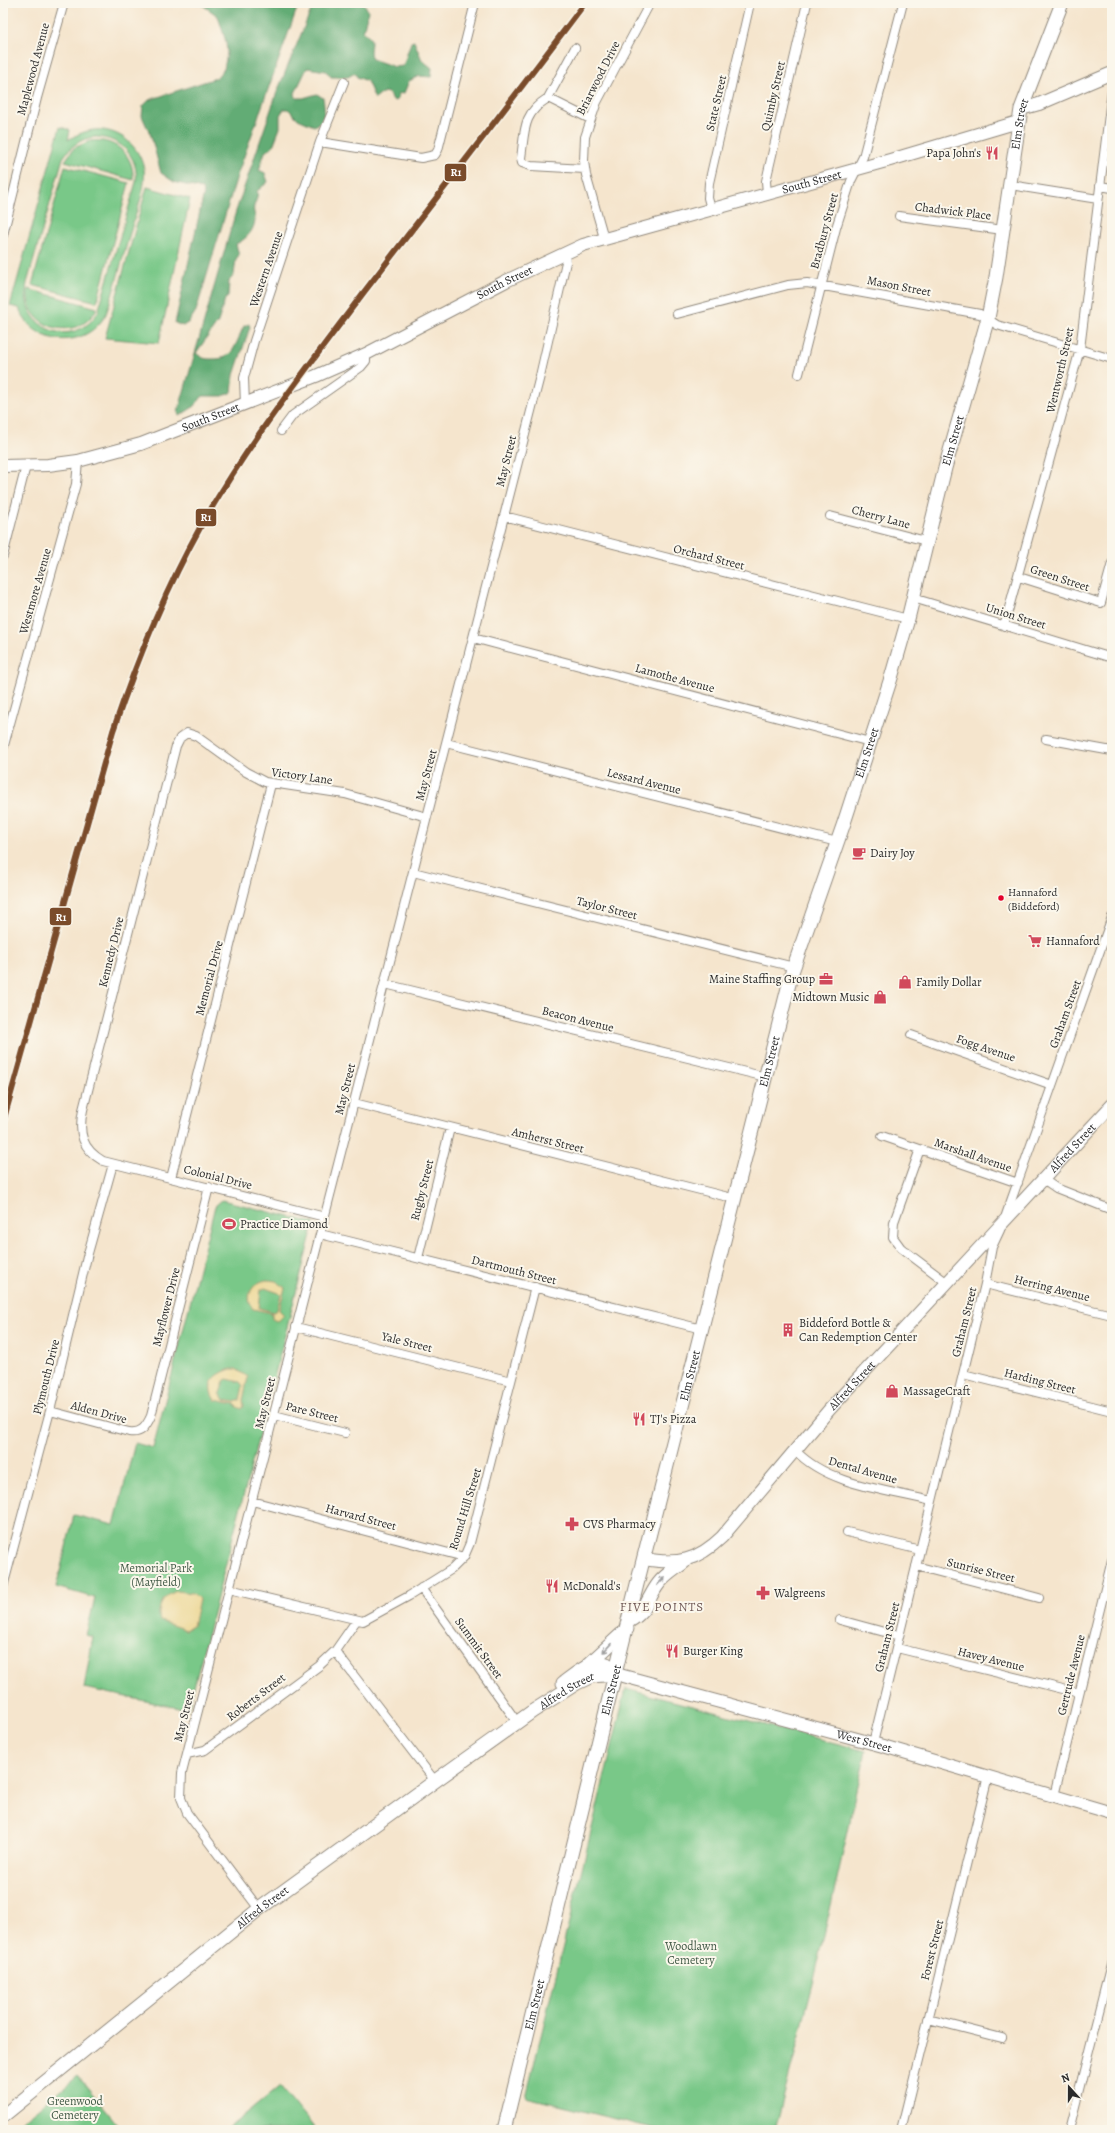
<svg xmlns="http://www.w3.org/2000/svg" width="1115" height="2133" viewBox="0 0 1115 2133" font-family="Alegreya,serif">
<rect width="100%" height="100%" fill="#fbf7ec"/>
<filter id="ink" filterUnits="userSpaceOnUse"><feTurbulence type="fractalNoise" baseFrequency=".025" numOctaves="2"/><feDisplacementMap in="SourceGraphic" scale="8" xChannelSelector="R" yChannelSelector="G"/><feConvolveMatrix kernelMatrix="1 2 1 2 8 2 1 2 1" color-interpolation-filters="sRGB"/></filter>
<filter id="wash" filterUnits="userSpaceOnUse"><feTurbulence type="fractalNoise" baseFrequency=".012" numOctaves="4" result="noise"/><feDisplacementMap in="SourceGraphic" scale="16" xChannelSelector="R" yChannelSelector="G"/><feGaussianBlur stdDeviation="0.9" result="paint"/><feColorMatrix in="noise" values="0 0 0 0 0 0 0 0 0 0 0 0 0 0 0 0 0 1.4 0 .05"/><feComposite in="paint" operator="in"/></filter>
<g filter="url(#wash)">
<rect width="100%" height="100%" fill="#f5e5cd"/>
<!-- green -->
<path fill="#79c888" stroke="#527a5a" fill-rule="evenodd" d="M60 127 70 130 68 140C84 130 99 126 117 134 131 140 141 154 144 169 147 190 134 216 129 237 121 262 115 289 106 314 87 350 34 348 19 308L10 306ZM96 137C121 138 139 157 136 182L98 312C74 352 18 329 27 283L63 158C71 146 81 138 96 137Z
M90 141C114 137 135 155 133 180L65 161 74 148Z
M65 166 129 183 97 302 32 285Z
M147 187 190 199 159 343 105 338Z
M28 289 97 308C80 344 23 330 28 289Z
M222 1200 314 1223 188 1710 84 1688 93 1637 86 1635 95 1598 56 1587 74 1515 114 1525 135 1443 153 1448 215 1206Z
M626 1689 866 1751 814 1980 775 2130H661L526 2097Z
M78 2076 122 2130H11Z
M280 2086 316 2130H226Z"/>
<!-- forest -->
<path fill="#62ac74" stroke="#466c50" d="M174 3H299L237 176 196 311 189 322 183 326 175 323 204 193 202 189 174 182 161 173 151 136 142 116 143 106 149 100 216 78 224 69 227 53 226 42 218 16 201 4Z
M314 3H364L368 11 363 32C378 38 366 49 372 59L395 67 403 66 411 42 414 41 422 60 432 68 431 77 419 76 409 81 404 93 398 94V99L394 101 388 93 384 92 375 99 367 81 357 77 355 73 348 77H331L326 71 307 68 295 93 296 98H303L317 94 323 98C325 109 326 120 314 126L298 119 288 109H284L280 115V128L273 146 265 152 259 170 265 173 268 182 257 191C258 198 256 200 254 206 253 210 254 213 255 216 256 229 247 239 236 244L239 255 236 259 234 275 229 281 228 297 225 299 218 322 196 353C203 359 205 359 213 359 235 360 236 341 244 326L249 324 250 327 234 375 232 392 223 396H203L192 408 179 416 178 412 236 211 277 92Z"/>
<!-- sand -->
<path fill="#eeda9e" stroke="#8c8264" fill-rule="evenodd" d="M269 1280 276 1281 285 1288 279 1310 284 1315 277 1321 272 1319V1313L253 1309C243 1296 254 1280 269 1280ZM265 1288 279 1293 281 1295 277 1310 273 1312 259 1308 261 1290Z
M231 1369H236L248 1377 243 1400 244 1406 242 1409 237 1407 235 1404 215 1400C204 1384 215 1374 231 1369ZM227 1379 240 1382 243 1386 240 1400 235 1402 224 1400 220 1393 224 1381Z
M177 1591 193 1593 199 1599 193 1626 186 1630 160 1621C156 1607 164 1595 177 1591Z"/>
</g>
<g filter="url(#ink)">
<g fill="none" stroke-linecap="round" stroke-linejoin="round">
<!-- street casing -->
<g stroke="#90887c" stroke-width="10">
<path id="street" d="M548 98 575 48
M320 142 344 82
M585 169 531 166 522 163 521 158C525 131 522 114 548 98L590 119
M1010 185 1098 199
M1100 186 1112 188
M767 194 766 181 807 3
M711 209 708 198 709 183 750 3
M899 216 1003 230
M3 235 37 98 64 3
M604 238 586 175 584 161 585 137 597 102 650 3
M677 314 788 285 807 283 980 314 997 325 1112 359
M799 374 836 228 851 181 863 157 903 3
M245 405 244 378 254 341 320 142 421 158 435 155 438 150 475 3
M281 431 293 415 361 367 366 361V354
M504 516 908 619
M830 516 926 541
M3 556 26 466
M1019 577 1101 603 1112 563
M913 598 1112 658
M1004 626 1080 349 1112 90
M473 638 870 742
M1046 739 1112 751
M446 743 837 842
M3 749 76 484 78 461
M413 872 794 967
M385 984 766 1077
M911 1035 1052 1085
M354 1103 736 1199
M882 1136 1018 1183
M920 1149 894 1222 893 1237 901 1248 946 1282
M171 1178 271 784
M1043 1179 1056 1188 1112 1210
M1006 1215 1112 917
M325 1217 103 1161C82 1149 78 1133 83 1110L176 746 180 738 187 733 196 736 246 772 265 782 345 794 427 817
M320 1234 702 1329
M418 1258 450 1128
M985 1284 1112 1315
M296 1327 511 1381
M963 1374 1112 1411
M50 1411 129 1432C141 1434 146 1427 151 1416L209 1187
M274 1415 345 1433
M795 1450C827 1485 888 1490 932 1501
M252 1501 464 1557
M847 1532 920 1550
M916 1566 1039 1598
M3 1587 50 1411 87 1257 113 1164
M421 1588 517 1722
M229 1589 363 1621 409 1596 452 1569 464 1557 470 1543 535 1287
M840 1620 899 1636
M897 1648 1079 1693
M335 1651 435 1781
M873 1743 985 1284 992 1247 1000 1230
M187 1754 205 1750 319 1666 335 1651 356 1621
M1054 1796 1112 1560
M259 1909 187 1813 181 1798 182 1773 540 376 566 262 565 253
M928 2019 1002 2038
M901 2130 988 1776
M1069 2130 1112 1960"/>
</g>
<!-- secondary casing -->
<g stroke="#90887c" stroke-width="14">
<g id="secondary">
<path d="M1021 109 1039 104 1112 73"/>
<path id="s1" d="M3 466 48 465 78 461 141 444 316 376 366 354 506 281 583 245 890 160 1018 122"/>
<path id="s2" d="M644 1559C678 1565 697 1561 722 1537L829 1410 1112 1105"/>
<path id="s3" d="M616 1674 883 1746 1112 1813"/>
</g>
</g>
<!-- primary casing -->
<g stroke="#90887c" stroke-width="15">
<g id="primary">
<path d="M629 1621C648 1611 647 1598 659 1583 666 1574 677 1568 685 1561"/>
<path d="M588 1665 627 1629"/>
<path d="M563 1683C578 1672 603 1649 616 1674"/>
<path id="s4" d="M3 2116 259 1909 435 1781 533 1711 577 1683 592 1676 616 1674"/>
<path id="s5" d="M504 2130 632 1604 792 972 844 823 891 678 908 619 945 468 988 318 996 277 1021 109 1062 3"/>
</g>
</g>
<!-- street -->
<use href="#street" stroke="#fff" stroke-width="8"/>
<!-- secondary -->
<use href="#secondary" stroke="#fff" stroke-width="12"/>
<!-- primary -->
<use href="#primary" stroke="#fff" stroke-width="13"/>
<!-- rail -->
<path stroke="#2b2b2b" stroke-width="2.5" stroke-dasharray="6 3" stroke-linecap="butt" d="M3 1051 5 1044"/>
<!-- rail-1 casing -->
<g stroke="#fbf7ec" stroke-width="9">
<path id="rail-1" d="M3 1122 113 731C137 660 164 592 201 526 248 443 307 368 364 292 438 196 512 100 585 3"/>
</g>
<!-- rail-1 -->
<use href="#rail-1" stroke="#7a4b2a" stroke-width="6"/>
</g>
<!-- one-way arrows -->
<defs><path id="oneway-shaft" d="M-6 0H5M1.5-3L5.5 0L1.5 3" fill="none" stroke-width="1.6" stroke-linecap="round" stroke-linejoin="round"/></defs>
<g stroke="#a0a0a0">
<use href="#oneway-shaft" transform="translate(661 1581) rotate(-47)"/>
<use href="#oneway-shaft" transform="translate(607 1648) rotate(133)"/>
</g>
</g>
<!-- icons -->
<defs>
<g id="restaurant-bare" transform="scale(1.08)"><path d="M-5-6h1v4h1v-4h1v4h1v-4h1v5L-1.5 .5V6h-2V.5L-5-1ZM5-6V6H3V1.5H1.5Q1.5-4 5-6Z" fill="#d1495b" stroke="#fbf7ec" stroke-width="2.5" paint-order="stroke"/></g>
<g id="cafe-bare" transform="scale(1.08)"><path d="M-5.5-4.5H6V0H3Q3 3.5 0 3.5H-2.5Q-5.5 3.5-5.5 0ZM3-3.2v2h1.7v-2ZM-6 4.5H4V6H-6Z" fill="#d1495b" stroke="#fbf7ec" stroke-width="2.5" paint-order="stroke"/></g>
<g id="supermarket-bare" transform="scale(1.08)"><path d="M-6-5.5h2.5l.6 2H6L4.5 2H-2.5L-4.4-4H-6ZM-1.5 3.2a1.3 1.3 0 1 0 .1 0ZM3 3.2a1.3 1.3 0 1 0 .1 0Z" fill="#d1495b" stroke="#fbf7ec" stroke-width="2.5" paint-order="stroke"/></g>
<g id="office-bare" transform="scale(1.08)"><path d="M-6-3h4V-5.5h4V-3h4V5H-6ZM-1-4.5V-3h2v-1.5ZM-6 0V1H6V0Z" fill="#d1495b" stroke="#fbf7ec" stroke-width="2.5" paint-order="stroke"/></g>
<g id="shop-bare" transform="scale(1.08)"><path d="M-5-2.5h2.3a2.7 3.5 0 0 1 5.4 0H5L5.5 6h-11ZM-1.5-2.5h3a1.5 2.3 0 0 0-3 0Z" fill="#d1495b" stroke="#fbf7ec" stroke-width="2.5" paint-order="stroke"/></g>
<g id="stadium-bare" transform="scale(1.08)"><path d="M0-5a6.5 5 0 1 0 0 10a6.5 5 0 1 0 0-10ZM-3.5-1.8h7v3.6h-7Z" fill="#d1495b" stroke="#fbf7ec" stroke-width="2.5" paint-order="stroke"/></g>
<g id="building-bare" transform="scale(1.08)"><path d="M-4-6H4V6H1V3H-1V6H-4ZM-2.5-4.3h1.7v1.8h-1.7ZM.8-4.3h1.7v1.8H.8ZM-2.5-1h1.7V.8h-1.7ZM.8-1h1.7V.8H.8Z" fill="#d1495b" stroke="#fbf7ec" stroke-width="2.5" paint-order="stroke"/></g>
<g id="pharmacy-bare" transform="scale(1.08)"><path d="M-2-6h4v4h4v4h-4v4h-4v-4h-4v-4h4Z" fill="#d1495b" stroke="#fbf7ec" stroke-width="2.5" paint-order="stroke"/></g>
</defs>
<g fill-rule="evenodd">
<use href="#restaurant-bare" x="992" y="153"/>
<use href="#cafe-bare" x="859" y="853"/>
<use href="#supermarket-bare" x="1035" y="941"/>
<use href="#office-bare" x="826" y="979"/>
<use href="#shop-bare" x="905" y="982"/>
<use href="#shop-bare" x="880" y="997"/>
<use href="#stadium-bare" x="229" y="1224"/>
<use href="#building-bare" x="788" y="1330"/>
<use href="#shop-bare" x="892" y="1391"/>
<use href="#restaurant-bare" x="639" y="1419"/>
<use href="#pharmacy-bare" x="572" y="1524"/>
<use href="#restaurant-bare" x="552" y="1586"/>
<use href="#pharmacy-bare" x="763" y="1593"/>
<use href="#restaurant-bare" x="672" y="1651"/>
</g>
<!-- markers -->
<circle fill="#e4002b" stroke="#fbf7ec" stroke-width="1.5" cx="1001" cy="898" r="3.5"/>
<g text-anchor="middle" stroke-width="4" stroke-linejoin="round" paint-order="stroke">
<!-- bus labels -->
<g font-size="11" fill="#2b2b2b" stroke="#fbf7ec" text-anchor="start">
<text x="1008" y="896">Hannaford<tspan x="1008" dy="14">(Biddeford)</tspan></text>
</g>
<!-- street labels -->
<g font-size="12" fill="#2b2b2b" stroke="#fbf7ec">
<text transform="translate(33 69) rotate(-75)" y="4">Maplewood Avenue</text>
<text transform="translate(598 78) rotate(-63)" y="4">Briarwood Drive</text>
<text transform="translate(773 96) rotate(-77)" y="4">Quimby Street</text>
<text transform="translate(716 103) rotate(-77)" y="4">State Street</text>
<text dy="4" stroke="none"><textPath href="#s5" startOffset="2073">Elm Street</textPath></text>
<text dy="4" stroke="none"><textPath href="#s1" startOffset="863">South Street</textPath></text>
<text transform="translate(953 211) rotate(7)" y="4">Chadwick Place</text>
<text transform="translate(824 231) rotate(-75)" y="4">Bradbury Street</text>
<text transform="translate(266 269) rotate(-71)" y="4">Western Avenue</text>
<text dy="4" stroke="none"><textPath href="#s1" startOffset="539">South Street</textPath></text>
<text transform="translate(899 286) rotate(11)" y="4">Mason Street</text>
<text transform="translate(1060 370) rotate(-77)" y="4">Wentworth Street</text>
<text dy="4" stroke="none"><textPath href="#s1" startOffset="215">South Street</textPath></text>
<text dy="4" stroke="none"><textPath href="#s5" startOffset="1749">Elm Street</textPath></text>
<text transform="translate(506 461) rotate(-76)" y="4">May Street</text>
<text transform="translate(881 517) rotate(15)" y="4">Cherry Lane</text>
<text transform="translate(709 557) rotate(14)" y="4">Orchard Street</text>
<text transform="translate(1060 578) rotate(18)" y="4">Green Street</text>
<text transform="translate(35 591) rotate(-74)" y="4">Westmore Avenue</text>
<text transform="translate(1016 616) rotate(17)" y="4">Union Street</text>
<text transform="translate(675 678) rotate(15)" y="4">Lamothe Avenue</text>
<text dy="4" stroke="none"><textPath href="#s5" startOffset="1425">Elm Street</textPath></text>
<text transform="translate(426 775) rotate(-75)" y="4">May Street</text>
<text transform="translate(302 776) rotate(8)" y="4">Victory Lane</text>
<text transform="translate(644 781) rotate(14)" y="4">Lessard Avenue</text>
<text transform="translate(607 908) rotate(14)" y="4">Taylor Street</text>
<text transform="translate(111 952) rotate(-76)" y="4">Kennedy Drive</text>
<text transform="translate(209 978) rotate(-75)" y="4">Memorial Drive</text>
<text transform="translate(1065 1014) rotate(-70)" y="4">Graham Street</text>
<text transform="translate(578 1019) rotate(14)" y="4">Beacon Avenue</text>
<text transform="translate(986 1048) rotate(19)" y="4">Fogg Avenue</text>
<text dy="4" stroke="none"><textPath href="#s5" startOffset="1101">Elm Street</textPath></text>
<text transform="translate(345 1089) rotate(-76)" y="4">May Street</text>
<text transform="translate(548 1140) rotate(14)" y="4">Amherst Street</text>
<text dy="4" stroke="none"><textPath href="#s2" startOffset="609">Alfred Street</textPath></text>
<text transform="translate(973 1155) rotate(19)" y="4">Marshall Avenue</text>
<text transform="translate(218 1177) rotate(14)" y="4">Colonial Drive</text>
<text transform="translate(422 1190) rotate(-76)" y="4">Rugby Street</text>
<text transform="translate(514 1270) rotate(14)" y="4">Dartmouth Street</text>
<text transform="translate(1052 1288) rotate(14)" y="4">Herring Avenue</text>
<text transform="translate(166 1307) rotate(-76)" y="4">Mayflower Drive</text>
<text transform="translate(964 1322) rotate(-76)" y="4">Graham Street</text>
<text transform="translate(407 1342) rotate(14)" y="4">Yale Street</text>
<text dy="4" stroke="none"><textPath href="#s5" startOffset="777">Elm Street</textPath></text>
<text transform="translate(46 1377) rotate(-76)" y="4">Plymouth Drive</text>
<text transform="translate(1040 1381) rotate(14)" y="4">Harding Street</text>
<text dy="4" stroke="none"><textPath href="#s2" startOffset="285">Alfred Street</textPath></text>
<text transform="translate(265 1403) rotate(-76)" y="4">May Street</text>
<text transform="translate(99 1412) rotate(15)" y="4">Alden Drive</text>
<text transform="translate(312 1412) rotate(14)" y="4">Pare Street</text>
<text transform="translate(863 1470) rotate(16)" y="4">Dental Avenue</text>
<text transform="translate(465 1509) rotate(-73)" y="4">Round Hill Street</text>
<text transform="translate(361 1517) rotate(15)" y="4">Harvard Street</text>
<text transform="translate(981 1570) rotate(14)" y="4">Sunrise Street</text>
<text transform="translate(887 1637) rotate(-76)" y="4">Graham Street</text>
<text transform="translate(479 1648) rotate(54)" y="4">Summit Street</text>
<text transform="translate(991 1659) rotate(14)" y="4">Havey Avenue</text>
<text transform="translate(1071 1675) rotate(-76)" y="4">Gertrude Avenue</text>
<text dy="4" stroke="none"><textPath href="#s5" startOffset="453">Elm Street</textPath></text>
<text dy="4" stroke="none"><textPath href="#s4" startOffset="707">Alfred Street</textPath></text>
<text transform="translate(256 1697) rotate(-37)" y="4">Roberts Street</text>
<text transform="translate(184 1716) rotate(-76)" y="4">May Street</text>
<text dy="4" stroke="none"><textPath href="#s3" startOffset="257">West Street</textPath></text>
<text dy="4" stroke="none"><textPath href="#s4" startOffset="333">Alfred Street</textPath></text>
<text transform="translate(932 1950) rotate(-76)" y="4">Forest Street</text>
<text dy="4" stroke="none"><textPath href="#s5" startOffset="129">Elm Street</textPath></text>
</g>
<!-- poi labels -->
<g font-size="12" fill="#2b2b2b" stroke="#fbf7ec" text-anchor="start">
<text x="981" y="157" text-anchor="end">Papa John's</text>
<text x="870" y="857">Dairy Joy</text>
<text x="1046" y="945">Hannaford</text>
<text x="815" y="983" text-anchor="end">Maine Staffing Group</text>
<text x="916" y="986">Family Dollar</text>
<text x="869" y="1001" text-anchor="end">Midtown Music</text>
<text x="240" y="1228">Practice Diamond</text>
<text x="799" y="1327">Biddeford Bottle &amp;<tspan x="799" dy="14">Can Redemption Center</tspan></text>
<text x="903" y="1395">MassageCraft</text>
<text x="650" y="1423">TJ's Pizza</text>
<text x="583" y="1528">CVS Pharmacy</text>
<text x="563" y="1590">McDonald's</text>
<text x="774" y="1597">Walgreens</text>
<text x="683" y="1655">Burger King</text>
</g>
<!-- park labels -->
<g font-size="12" fill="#425a47" stroke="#fbf7ec">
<text x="156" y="1572">Memorial Park<tspan x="156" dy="14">(Mayfield)</tspan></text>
<text x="691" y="1950">Woodlawn<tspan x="691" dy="14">Cemetery</tspan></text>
<text x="75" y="2105">Greenwood<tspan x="75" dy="14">Cemetery</tspan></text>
</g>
<!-- neighbourhood labels -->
<g font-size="13" letter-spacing="1" fill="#705956" stroke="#fbf7ec">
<text x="662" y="1611">FIVE POINTS</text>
</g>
</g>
<g stroke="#fbf7ec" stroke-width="1.5">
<rect x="444" y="163" width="23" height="19" rx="4" fill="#7a4b2a"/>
<rect x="195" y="508" width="22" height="19" rx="4" fill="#7a4b2a"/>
<rect x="49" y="907" width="23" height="19" rx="4" fill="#7a4b2a"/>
</g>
<g font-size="11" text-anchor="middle" font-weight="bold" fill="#fff">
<text x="456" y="176">R1</text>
<text x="206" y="521">R1</text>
<text x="61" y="921">R1</text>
</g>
<!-- margin -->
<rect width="1115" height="2133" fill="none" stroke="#fbf7ec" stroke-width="16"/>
<!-- north arrow -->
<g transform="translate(1069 2087) rotate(339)" stroke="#fbf7ec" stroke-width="3" paint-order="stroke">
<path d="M0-3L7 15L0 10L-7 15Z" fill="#2b2b2b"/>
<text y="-6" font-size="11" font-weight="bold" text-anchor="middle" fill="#2b2b2b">N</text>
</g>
</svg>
